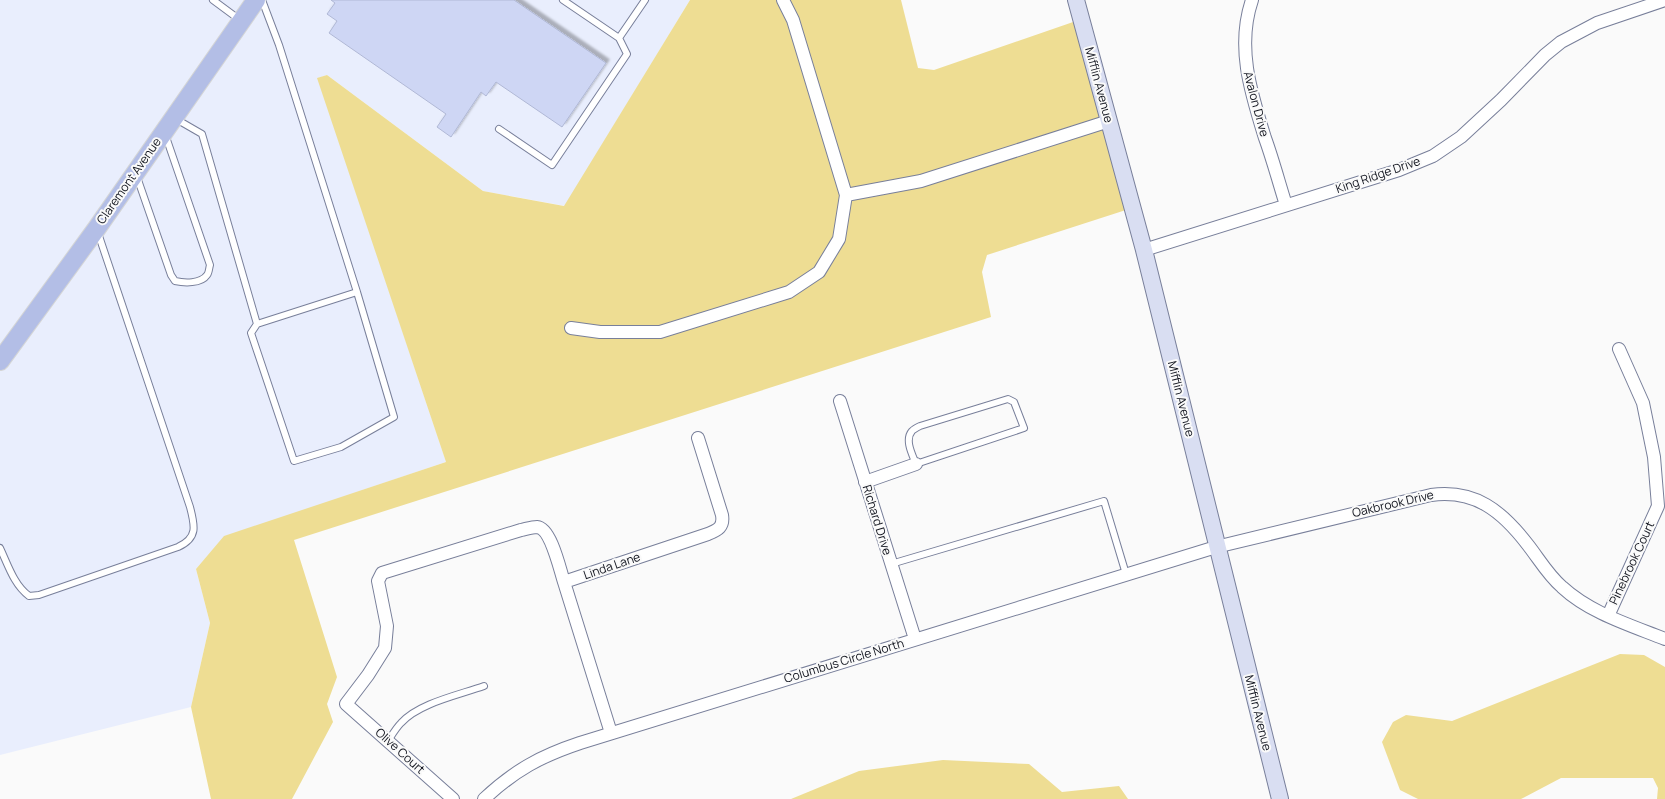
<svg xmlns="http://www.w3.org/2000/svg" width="1665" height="799" viewBox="0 0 1665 799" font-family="Manrope,sans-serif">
<defs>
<filter id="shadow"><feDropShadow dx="3.5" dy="-3.5" stdDeviation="1" flood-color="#0004"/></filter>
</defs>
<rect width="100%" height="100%" fill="#fafafa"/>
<!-- built -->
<path fill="#e9eefd" d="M0 0H690L565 206 483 191 327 75 318 78 446 462 224 537 196 569 210 623 191 707 0 755Z"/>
<!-- green -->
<path fill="#eedd93" d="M690 0H901L918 68 934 70 1076 21 1129 209 987 255 982 272 991 317 294 540 337 677 327 704 333 722 292 799H211L191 707 210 623 196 569 224 536 446 462 317 78 327 75 483 191 564 206Z
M1620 654 1644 655 1665 667V799H1657L1658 788 1653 778H1561L1521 799H1418L1400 790 1382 742 1393 722 1406 715 1452 721Z
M943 760 1029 764 1062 792 1119 786 1128 799H791L859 771Z"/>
<!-- building -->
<path fill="#ced6f4" stroke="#b0b8d5" filter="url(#shadow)" d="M331 0H514L606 63 562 127 496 82 486 96 481 92 451 137 437 127 446 114 329 33 337 21 327 14 335 3Z"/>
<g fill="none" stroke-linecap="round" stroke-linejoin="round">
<!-- lane casing -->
<g stroke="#787f9a" stroke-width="8">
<path id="lane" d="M213 0 240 20
M563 0 619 38 645 0
M176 119 202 134 257 324 357 292 279 45 262 0
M499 129 552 165 627 54 619 38
M137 177 171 275 175 281C184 283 201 284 207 275 209 273 209 268 210 265L165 134
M257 324 251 333 294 461 341 447 394 417 357 292
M1008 399 1014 402 1024 428 916 464C913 456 904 440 912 431 914 429 918 427 920 426Z
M0 548C8 565 14 585 29 596L39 595 178 547C198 538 195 526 190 507L98 233
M891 564 1104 501 1126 574
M388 741C392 735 396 728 401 723 419 703 459 695 484 686"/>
</g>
<!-- street casing -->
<g stroke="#787f9a" stroke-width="14">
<path id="street" d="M783 0 793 20 846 195
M1252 0C1236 47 1251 93 1265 138 1273 160 1279 183 1286 205
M1144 250 1399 170 1433 156 1461 137 1501 100 1545 55 1561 42 1597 23 1665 0
M571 328 600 332H660L789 292 819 272 839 239 846 195 921 181 1109 121
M840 401 915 639
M865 482 916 464
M1608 616 1658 506 1654 457 1643 403 1619 349
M611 733 564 582 708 534C718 530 724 527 722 515L698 438
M453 799 346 704 368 675 385 648 387 626 378 581 382 573 521 530C526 529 532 527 537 527 551 528 560 570 564 582
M484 799C515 770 541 756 580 743L1216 547 1431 495C1475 489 1502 511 1528 545 1539 559 1548 575 1562 587 1590 613 1630 625 1665 639"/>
</g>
<!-- secondary casing -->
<g stroke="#787f9a" stroke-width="18">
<path id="secondary" d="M1076 0 1144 250 1280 799"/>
</g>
<!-- primary casing -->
<g stroke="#d4d5d6" stroke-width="20">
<path id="primary" d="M0 361 97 228 256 0"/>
</g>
<!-- lane -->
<use href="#lane" stroke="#fff" stroke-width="6"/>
<!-- street -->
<use href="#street" stroke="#fff" stroke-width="12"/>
<!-- secondary -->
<use href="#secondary" stroke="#d9def2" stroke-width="16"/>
<!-- primary -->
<use href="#primary" stroke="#b3bee6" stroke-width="18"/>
</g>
<g text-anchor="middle" stroke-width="4" stroke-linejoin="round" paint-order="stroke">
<!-- street labels -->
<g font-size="12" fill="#11141e" stroke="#fafafa">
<text transform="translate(1099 85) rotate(75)" y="4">Mifflin Avenue</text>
<text transform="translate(1256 104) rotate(75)" y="4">Avalon Drive</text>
<text transform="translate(1378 175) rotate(-19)" y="4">King Ridge Drive</text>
<text transform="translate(129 181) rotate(-55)" y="4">Claremont Avenue</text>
<text transform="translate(1181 399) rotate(76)" y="4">Mifflin Avenue</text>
<text transform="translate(1393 504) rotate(-13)" y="4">Oakbrook Drive</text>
<text transform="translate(877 520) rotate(73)" y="4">Richard Drive</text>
<text transform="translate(1632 563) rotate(-65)" y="4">Pinebrook Court</text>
<text transform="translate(612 566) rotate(-19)" y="4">Linda Lane</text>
<text transform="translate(844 661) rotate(-17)" y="4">Columbus Circle North</text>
<text transform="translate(1258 713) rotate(76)" y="4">Mifflin Avenue</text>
<text transform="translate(400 751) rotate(42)" y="4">Olive Court</text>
</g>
</g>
</svg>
